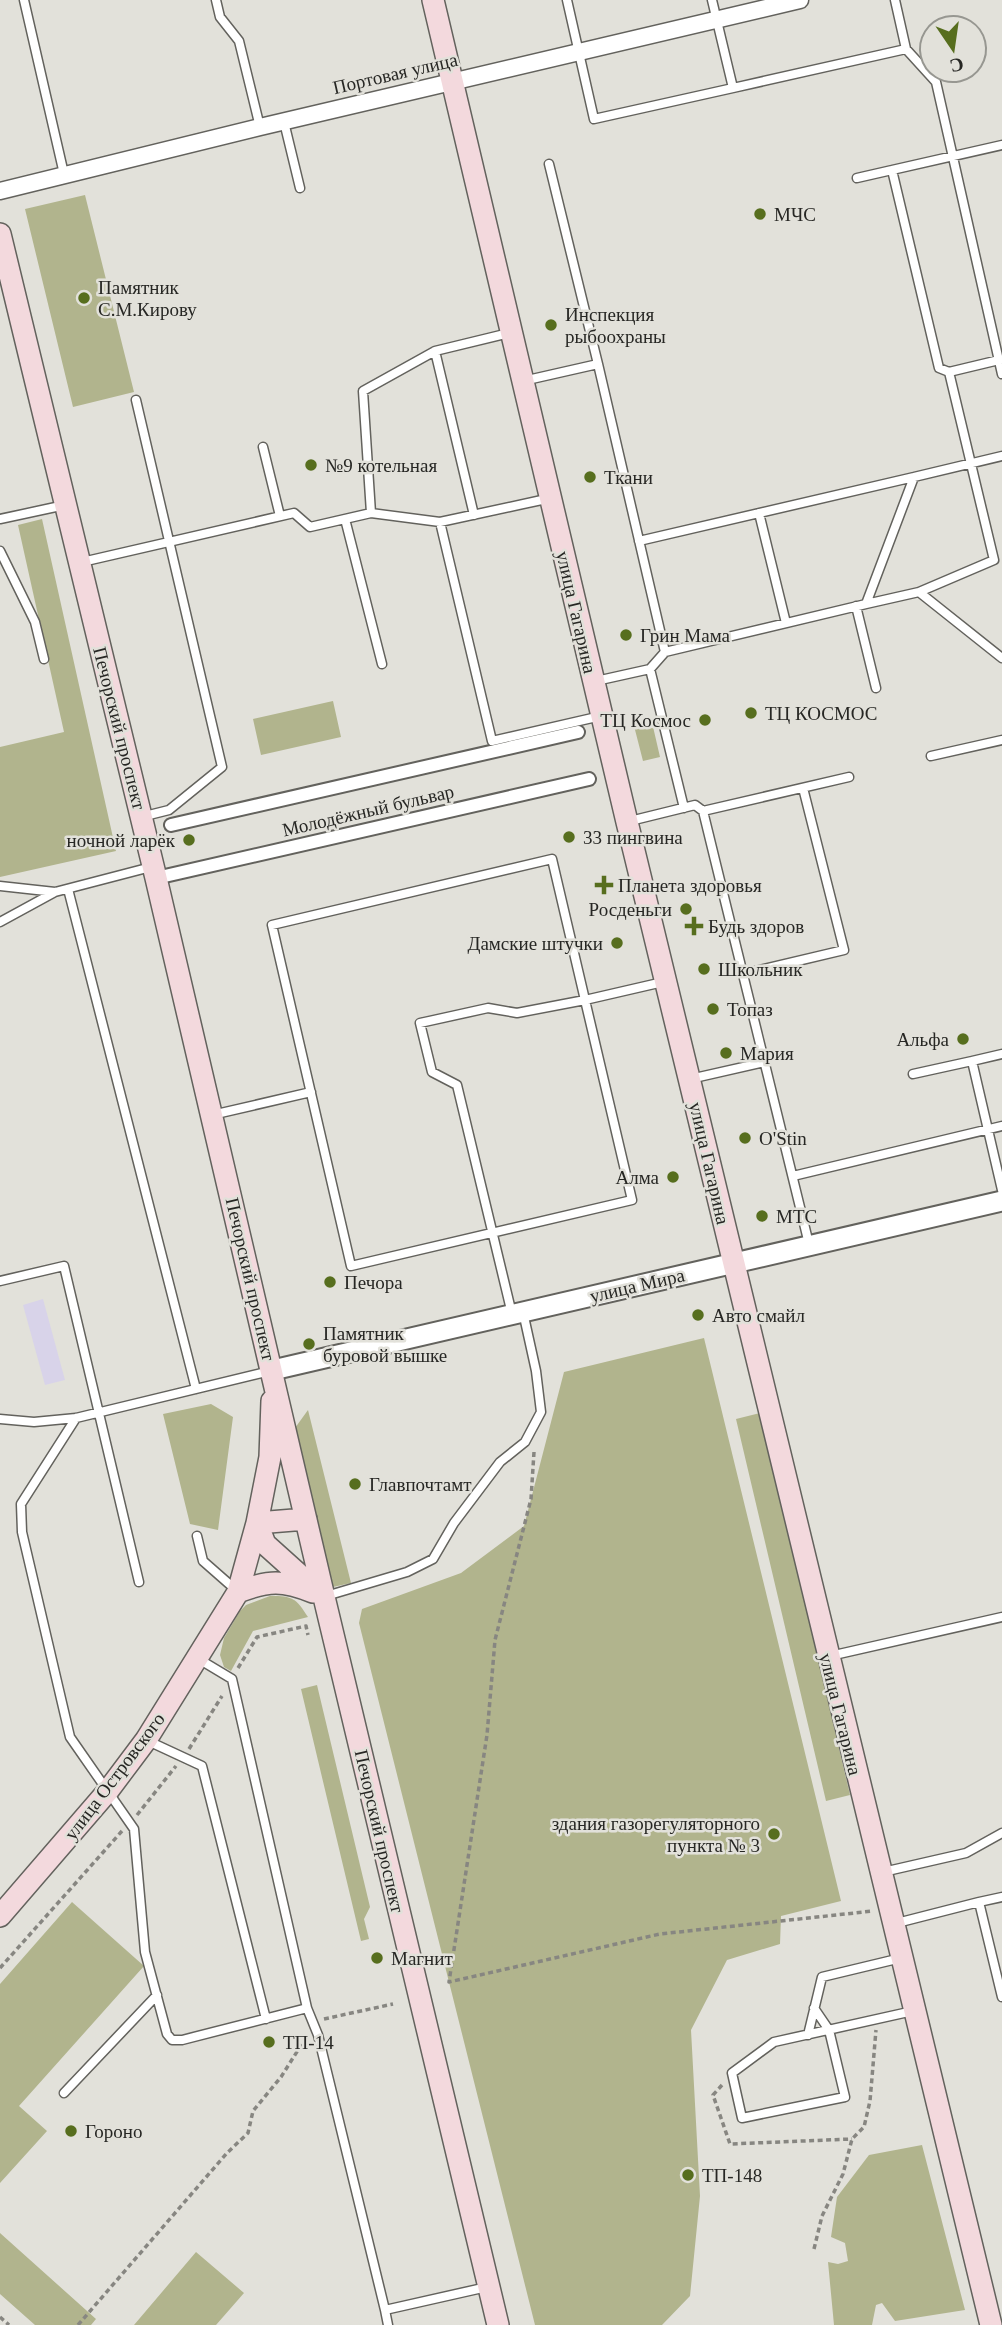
<svg xmlns="http://www.w3.org/2000/svg" width="1002" height="2325" viewBox="0 0 1002 2325" font-family="Georgia,serif">
<rect width="100%" height="100%" fill="#e2e1da"/>
<!-- industrial -->
<path fill="#d8d3e9" d="M43 1299 65 1380 45 1385 23 1305Z"/>
<!-- green -->
<path fill="#b1b48d" d="M85 195 134 392 73 407 25 209Z
M42 519 116 851 0 877V747L64 732 18 525Z
M333 701 341 737 261 755 253 719Z
M651 718 660 757 643 761 633 722Z
M704 1338 841 1901 781 1916 780 1944 727 1960 691 2030 700 2196 690 2296 662 2325H535L359 1623 362 1609 461 1573 524 1526 564 1372Z
M211 1404 233 1417 218 1530 190 1524 163 1414Z
M308 1410 351 1583 333 1587 295 1428Z
M760 1413 850 1795 826 1801 736 1419Z
M270 1596C293 1596 296 1598 308 1617L253 1631 231 1671 224 1667 220 1655 224 1638 240 1611 246 1605Z
M317 1685 370 1907 364 1919 369 1939 361 1941 301 1689Z
M72 1902 144 1966 19 2106 47 2131 0 2183V1984Z
M922 2145 965 2310 895 2321 882 2303 876 2305 872 2325H834L828 2262 838 2264 848 2261 845 2243 831 2237 837 2197 869 2155Z
M0 2233 96 2319 91 2325H35L0 2294Z
M196 2252 244 2293 216 2325H134Z"/>
<g fill="none" stroke-linecap="round" stroke-linejoin="round">
<!-- service casing -->
<g stroke="#63625d" stroke-width="11">
<path id="service" d="M24 0 64 174
M216 0 220 17 239 41 260 127
M567 0 594 119 733 88 712 0
M895 0 906 49 936 82 1002 374
M733 88 906 49
M284 122 300 188
M857 178 892 170
M435 351 474 515
M598 364 665 652
M949 372 999 360
M523 381 598 364 549 164
M136 400 222 767 169 810 141 817
M263 447 280 516
M371 513 363 391 435 351 509 333
M759 513 786 623
M0 519 65 505
M345 519 382 664
M440 522 492 741 601 716
M639 541 914 477
M0 551 35 622 44 659
M82 562 294 513 310 527 371 513 440 522 551 498
M919 592 1002 658
M866 604 919 592 994 560 949 372 939 368 892 170 1002 145
M856 606 876 688
M650 669 684 808
M596 681 650 669 665 652 866 604 914 477 1002 456
M931 756 1002 740
M703 811 809 1244
M630 821 695 805 703 811 849 777
M0 886 55 892 151 867
M68 889 196 1389
M0 922 55 892
M743 974 844 950 803 788
M1002 1054 972 1061 1002 1190
M913 1074 972 1061
M690 1079 765 1062
M212 1115 311 1092
M793 1176 1002 1126
M0 1281 64 1266 139 1582
M512 1314 457 1085 432 1072 420 1023 488 1008 517 1013 585 1000 552 859 272 925 351 1266 632 1200 585 1000 663 982
M76 1418 21 1504 22 1532 70 1737 134 1829 145 1952 167 2034 172 2040H182L307 2008
M0 1419 34 1422 76 1418 270 1371
M197 1536 203 1561 236 1590
M326 1596 407 1572 433 1559 454 1523 500 1462 525 1442 541 1412 536 1371 523 1312
M830 1656 1002 1617
M197 1658 232 1679 307 2008 318 2035 385 2310 487 2287
M146 1740 202 1766 266 2019
M883 1872 966 1853 1002 1833
M979 1902 1002 1897
M893 1924 979 1902 1002 1997
M814 2008 829 2030 845 2097 742 2118 732 2073 774 2042 913 2011
M808 2035 822 1977 901 1958
M64 2093 157 1995
M385 2310 388 2325"/>
</g>
<!-- pedestrian casing -->
<g stroke="#63625d" stroke-width="16">
<path id="pedestrian" d="M171 825 578 732
M156 878 589 779"/>
</g>
<!-- minor casing -->
<g stroke="#63625d" stroke-width="19">
<path id="minor" d="M0 191 260 127 800 0"/>
</g>
<!-- tertiary casing -->
<g stroke="#63625d" stroke-width="23">
<path id="tertiary" d="M273 1370 1002 1201"/>
</g>
<!-- secondary casing -->
<g stroke="#63625d" stroke-width="24">
<path id="secondary" d="M433 0 627 822 991 2325
M0 234 156 878 324 1597 498 2325
M306 1519 257 1523 265 1544 324 1597
M238 1592C269 1580 283 1580 313 1592
M0 1916 107 1792 146 1740 238 1592 257 1523 270 1457 272 1401"/>
</g>
<!-- path -->
<path stroke="#878681" stroke-width="3.5" stroke-dasharray="5 3.5" stroke-linecap="butt" d="M534 1452 531 1499 495 1640 487 1735 449 1982 660 1934 873 1911
M238 1668 257 1637 306 1626 308 1635
M189 1749 222 1696
M137 1815 176 1766
M0 1968 122 1831
M324 2019 393 2004
M722 2085 713 2095 730 2144 852 2139
M814 2249 822 2216 843 2174 852 2139 864 2127 870 2101 876 2030
M0 2317 9 2325
M78 2325 227 2153 248 2133 253 2111 281 2077 305 2039"/>
<!-- service -->
<use href="#service" stroke="#fff" stroke-width="8"/>
<!-- pedestrian -->
<use href="#pedestrian" stroke="#fff" stroke-width="12"/>
<!-- minor -->
<use href="#minor" stroke="#fff" stroke-width="16"/>
<!-- tertiary -->
<use href="#tertiary" stroke="#fff" stroke-width="19"/>
<!-- secondary -->
<use href="#secondary" stroke="#f3d9dd" stroke-width="21"/>
</g>
<!-- markers -->
<g fill="#576e1e" stroke="#e2e1da" stroke-width="2.5">
<circle cx="760" cy="214" r="7"/>
<circle cx="84" cy="298" r="7"/>
<circle cx="551" cy="325" r="7"/>
<circle cx="311" cy="465" r="7"/>
<circle cx="590" cy="477" r="7"/>
<circle cx="626" cy="635" r="7"/>
<circle cx="751" cy="713" r="7"/>
<circle cx="705" cy="720" r="7"/>
<circle cx="569" cy="837" r="7"/>
<circle cx="189" cy="840" r="7"/>
<path d="M600.5 874.5h7v7h7v7h-7v7h-7v-7h-7v-7h7z"/>
<circle cx="686" cy="909" r="7"/>
<path d="M690.5 915.5h7v7h7v7h-7v7h-7v-7h-7v-7h7z"/>
<circle cx="617" cy="943" r="7"/>
<circle cx="704" cy="969" r="7"/>
<circle cx="713" cy="1009" r="7"/>
<circle cx="963" cy="1039" r="7"/>
<circle cx="726" cy="1053" r="7"/>
<circle cx="745" cy="1138" r="7"/>
<circle cx="673" cy="1177" r="7"/>
<circle cx="762" cy="1216" r="7"/>
<circle cx="330" cy="1282" r="7"/>
<circle cx="698" cy="1315" r="7"/>
<circle cx="309" cy="1344" r="7"/>
<circle cx="355" cy="1484" r="7"/>
<circle cx="774" cy="1834" r="7"/>
<circle cx="377" cy="1958" r="7"/>
<circle cx="269" cy="2042" r="7"/>
<circle cx="71" cy="2131" r="7"/>
<circle cx="688" cy="2175" r="7"/>
</g>
<g text-anchor="middle" stroke-width="5" stroke-linejoin="round" paint-order="stroke">
<!-- street labels -->
<g font-size="19" fill="#272724" stroke="#e2e1da">
<text transform="translate(395 73) rotate(-13)" y="7">Портовая улица</text>
<text transform="translate(577 612) rotate(77)" y="7">улица Гагарина</text>
<text transform="translate(120 728) rotate(76)" y="7">Печорский проспект</text>
<text transform="translate(368 810) rotate(-13)" y="7">Молодёжный бульвар</text>
<text transform="translate(710 1163) rotate(77)" y="7">улица Гагарина</text>
<text transform="translate(251 1279) rotate(77)" y="7">Печорский проспект</text>
<text transform="translate(637 1285) rotate(-13)" y="7">улица Мира</text>
<text transform="translate(841 1714) rotate(76)" y="7">улица Гагарина</text>
<text transform="translate(114 1776) rotate(-53)" y="7">улица Островского</text>
<text transform="translate(380 1831) rotate(77)" y="7">Печорский проспект</text>
</g>
<!-- poi labels -->
<g font-size="19" fill="#272724" stroke="#e2e1da" text-anchor="start">
<text x="774" y="221">МЧС</text>
<text x="98" y="294">Памятник<tspan x="98" dy="22">С.М.Кирову</tspan></text>
<text x="565" y="321">Инспекция<tspan x="565" dy="22">рыбоохраны</tspan></text>
<text x="325" y="472">№9 котельная</text>
<text x="604" y="484">Ткани</text>
<text x="640" y="642">Грин Мама</text>
<text x="765" y="720">ТЦ КОСМОС</text>
<text x="691" y="727" text-anchor="end">ТЦ Космос</text>
<text x="583" y="844">33 пингвина</text>
<text x="175" y="847" text-anchor="end">ночной ларёк</text>
<text x="618" y="892">Планета здоровья</text>
<text x="672" y="916" text-anchor="end">Росденьги</text>
<text x="708" y="933">Будь здоров</text>
<text x="603" y="950" text-anchor="end">Дамские штучки</text>
<text x="718" y="976">Школьник</text>
<text x="727" y="1016">Топаз</text>
<text x="949" y="1046" text-anchor="end">Альфа</text>
<text x="740" y="1060">Мария</text>
<text x="759" y="1145">O'Stin</text>
<text x="659" y="1184" text-anchor="end">Алма</text>
<text x="776" y="1223">МТС</text>
<text x="344" y="1289">Печора</text>
<text x="712" y="1322">Авто смайл</text>
<text x="323" y="1340">Памятник<tspan x="323" dy="22">буровой вышке</tspan></text>
<text x="369" y="1491">Главпочтамт</text>
<text x="760" y="1830" text-anchor="end">здания газорегуляторного<tspan x="760" dy="22">пункта № 3</tspan></text>
<text x="391" y="1965">Магнит</text>
<text x="283" y="2049">ТП-14</text>
<text x="85" y="2138">Гороно</text>
<text x="702" y="2182">ТП-148</text>
</g>
</g>
<!-- north arrow -->
<g transform="translate(953 49) rotate(167)"><circle r="33" fill="#e2e1da" stroke="#979791" stroke-width="2"/>
<path d="M0-5L12 26L0 18L-12 26Z" fill="#576e1e"/>
<text y="-10" font-size="19" font-weight="bold" text-anchor="middle" fill="#272724">С</text>
</g>
</svg>
